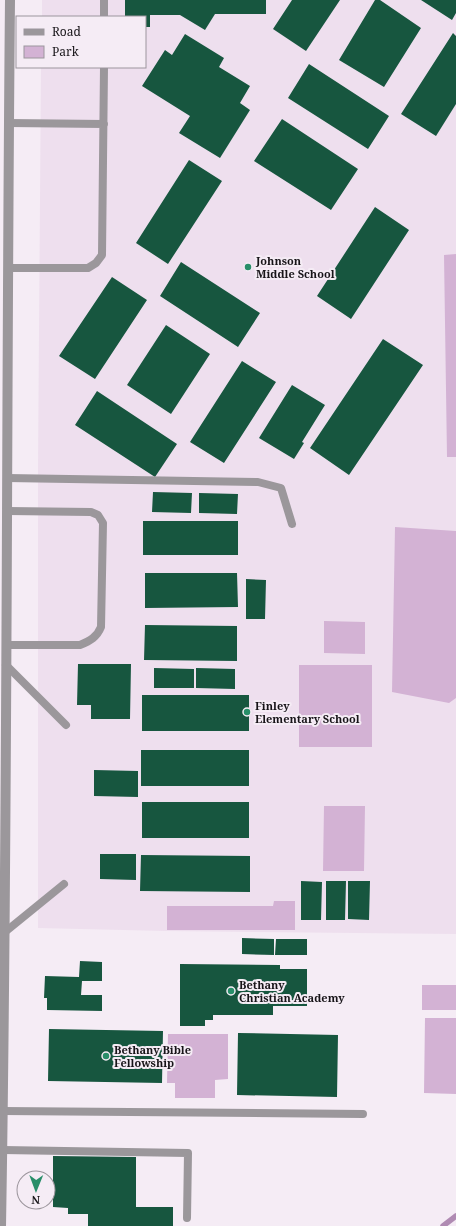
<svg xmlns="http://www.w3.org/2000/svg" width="456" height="1226" viewBox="0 0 456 1226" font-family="'Noto Serif',serif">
<rect width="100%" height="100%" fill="#f5ecf5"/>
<!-- built -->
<path fill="#eedfee" d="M42 0H456V934L166 931 38 928V467L41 67H145V17H42Z"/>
<!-- green -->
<path fill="#d3b2d4" d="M456 254V457H447L444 255Z
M395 527 456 531V698L449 703 392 692Z
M324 621 365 622V654L324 653Z
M299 665H372V747H299Z
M324 806H365L364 871H323Z
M274 901H295V930H167V906H273Z
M422 985H456V1010H422Z
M425 1018H456V1094L424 1093Z
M168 1034H228V1079L215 1080V1098H175V1083H167Z"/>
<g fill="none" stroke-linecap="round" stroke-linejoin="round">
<!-- stream -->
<path stroke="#b08bb3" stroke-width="5.5" d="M443 1226 456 1216"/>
</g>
<!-- building -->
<path fill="#17563f" d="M125 0H266V14H215L205 30 180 15H150V27H145V17H125Z
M292 0H340L306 51 273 29Z
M375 0H380L421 28 384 87 339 60Z
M421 0H456V13L452 20Z
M453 33 456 36V104L436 136 401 114Z
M185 34 224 58 219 67 250 86 240 103 250 110 220 158 179 133 190 116 142 86 165 50 172 55Z
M309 64 389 116 368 149 288 98Z
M282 119 358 169 331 210 254 161Z
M189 160 222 181 168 264 136 243Z
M375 207 409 230 351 319 317 296Z
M181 262 260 313 238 347 160 296Z
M112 277 147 300 95 379 59 356Z
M166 325 210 354 171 414 127 385Z
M383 339 423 365 349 475 310 448Z
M242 361 276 382 224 463 190 442Z
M292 385 325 405 302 442 304 443 294 459 259 438Z
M97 391 177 444 155 477 75 425Z
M153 492 192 493 191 513 152 512Z
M199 493 238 494 237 514 199 513Z
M143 521H238V555H143Z
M145 573H237L238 607 145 608Z
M246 579 266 580 265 619H246Z
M145 625 237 626V661L144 660Z
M78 664H131L130 719H91V705H77Z
M154 668 194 669V688H154Z
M196 668 235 669V689L196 688Z
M142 695H249V731H142Z
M141 750H249V786H141Z
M94 770 138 771V797L94 796Z
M142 802H249V838H142Z
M100 854H136V880L100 879Z
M141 855 250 856V892L140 891Z
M301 881 322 882 321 920H301Z
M326 881H346L345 920H326Z
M348 881H370L369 920 348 919Z
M242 938 274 939V955L242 954Z
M276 939H307V955H275Z
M80 961 102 962V981H82L81 995H102V1011L47 1010V998H44L45 976 79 977Z
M180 964 280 965V969H307V1006H273V1015H213V1020H205V1026H180Z
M49 1029 163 1031 162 1083 48 1081Z
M238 1033 338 1035 337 1097 237 1095Z
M53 1156 136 1157V1207H173V1226H88V1214H68V1208L53 1207Z"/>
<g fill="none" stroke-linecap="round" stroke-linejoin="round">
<!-- service -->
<path stroke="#9b979b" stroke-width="8" d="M104 17V0
M9 123 104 124
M8 268H88L96 263 102 255 104 67
M7 478 258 482 281 488 292 524
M6 645H80C90 641 97 637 101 627L103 523 98 515 91 512 8 511
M6 665 66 725
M5 932 64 884
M3 1111 363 1114
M3 1150 188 1153 187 1218"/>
<!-- tertiary -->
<path stroke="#9b979b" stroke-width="10" d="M1 1226C8 817 6 409 10 0"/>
</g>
<!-- markers -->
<g fill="#288e69" stroke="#f5ecf5" stroke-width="1.5">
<circle cx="248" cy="267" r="4"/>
<circle cx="247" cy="712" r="4"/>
<circle cx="231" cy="991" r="4"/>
<circle cx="106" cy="1056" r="4"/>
</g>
<g text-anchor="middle" stroke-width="4" stroke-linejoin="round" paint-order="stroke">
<!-- poi labels -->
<g font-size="11" font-weight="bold" fill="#171418" stroke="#f5ecf5" text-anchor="start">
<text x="256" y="265">Johnson<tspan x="256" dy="13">Middle School</tspan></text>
<text x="255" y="710">Finley<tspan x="255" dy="13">Elementary School</tspan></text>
<text x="239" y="989">Bethany<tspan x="239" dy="13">Christian Academy</tspan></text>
<text x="114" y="1054">Bethany Bible<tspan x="114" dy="13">Fellowship</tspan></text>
</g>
</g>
<!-- legend -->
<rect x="16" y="16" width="130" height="52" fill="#f5ecf5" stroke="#9c969d"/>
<rect x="24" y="29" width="20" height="6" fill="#9b979b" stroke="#9c969d"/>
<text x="52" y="36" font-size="12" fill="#171418">Road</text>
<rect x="24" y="46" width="20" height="12" fill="#d3b2d4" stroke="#9c969d"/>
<text x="52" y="56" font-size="12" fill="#171418">Park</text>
<!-- north arrow -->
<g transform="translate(36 1190) rotate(181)"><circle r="19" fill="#f5ecf5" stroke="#9c969d"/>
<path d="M0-3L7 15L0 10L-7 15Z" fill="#288e69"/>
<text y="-6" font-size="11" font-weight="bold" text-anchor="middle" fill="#171418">N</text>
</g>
</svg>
